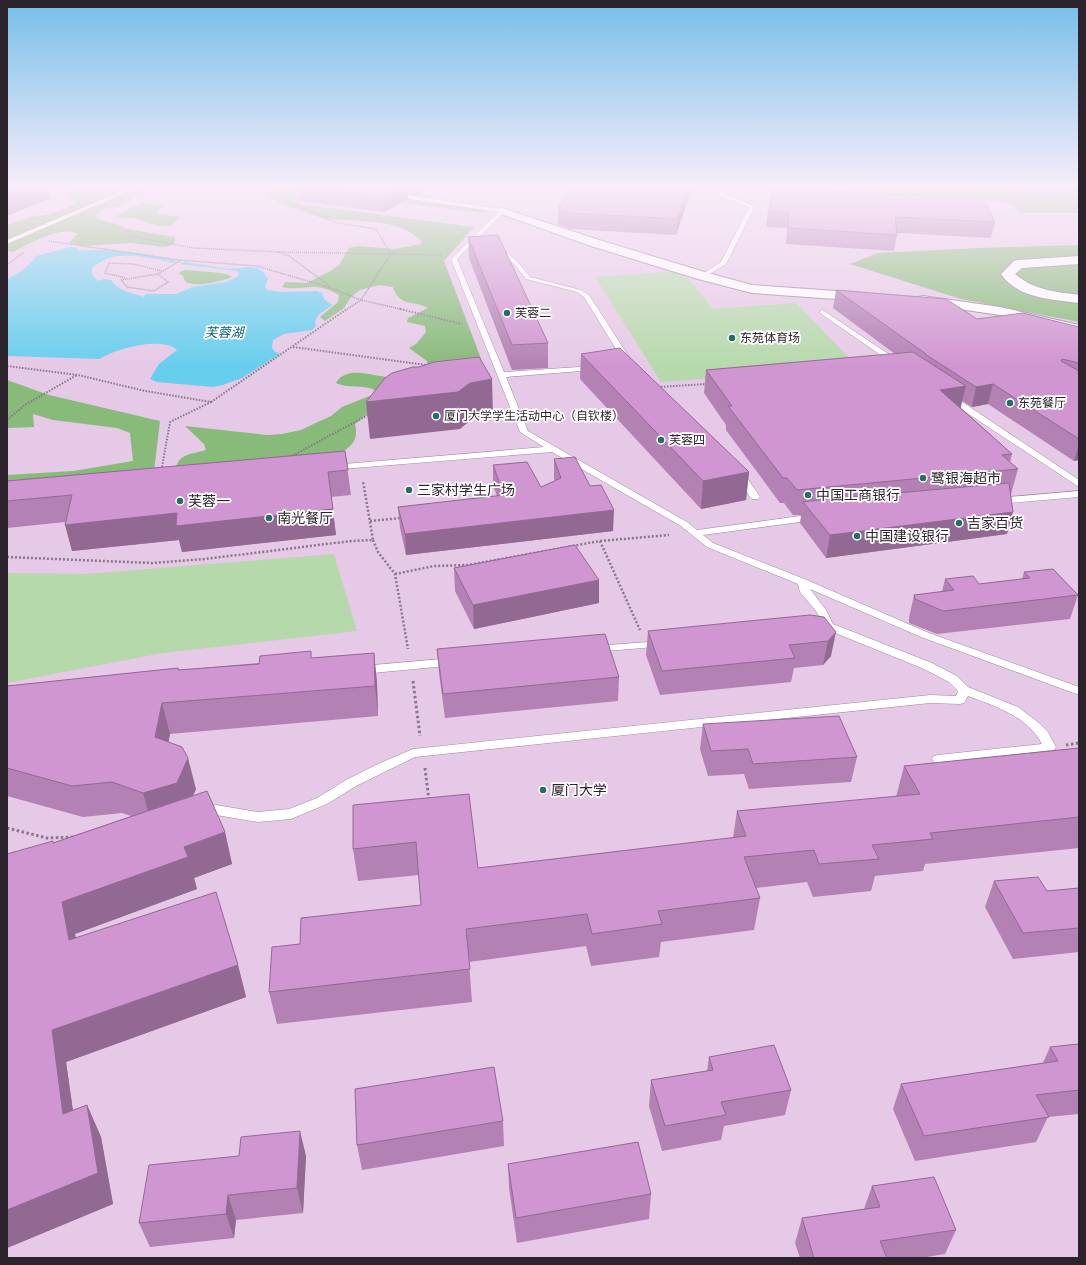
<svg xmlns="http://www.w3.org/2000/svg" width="1086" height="1265" viewBox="0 0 1086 1265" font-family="'Source Sans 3','Noto Sans SC',sans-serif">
<rect width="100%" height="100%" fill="#f1d8f1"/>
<!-- built -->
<path fill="#e6c9e6" d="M7 188H787L908 198 1008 202 1021 213H1079V245L976 248 878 253 851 264 1025 310 1079 322V1258H7Z"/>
<!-- green -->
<path fill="#b6d9ac" d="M682 271 713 309 796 303 858 367 661 382 595 277Z
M334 554 357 631 163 653 7 683V573L86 574Z"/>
<!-- forest -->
<path fill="#88ba79" d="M95 188H152L118 206 104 209 96 214 97 219 119 225 127 229 174 237 175 241 173 245 165 247 130 243 82 246 69 243 78 234C63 224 27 245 13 252L7 251V225L31 217 51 214 76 204 74 199 67 195 69 192Z
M293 188C339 188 385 189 431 194L432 198 430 203 489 211 485 213 333 195 304 194 297 197 299 204 474 227 444 261 483 364 477 373 376 407 355 424C359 442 351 446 337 456L176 467C180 453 194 454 206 450L204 444 185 426 267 435 282 434 301 430 320 421 331 416 342 407 372 395 375 390C363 384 348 389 336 383 347 364 373 377 391 377 403 377 417 371 428 369L427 361 409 348 416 344 426 332 425 326 407 322 408 318 428 308C413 300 399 307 393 287L379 285 360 290 351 297 344 308 325 321 320 317 338 302 339 295C331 291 324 287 314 287 303 287 294 290 282 287L285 282 307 283 332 270 339 265 349 248 357 246 395 249 421 244V241C398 217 357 222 327 219 322 218 316 216 310 214 292 208 277 205 264 192Z
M787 188H1079V213H1021L1008 202 909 198Z
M144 203 163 206 155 213 180 217 172 225 158 226 134 218 116 217 126 210Z
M1079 245V322L961 299 850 264 878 253 976 248Z
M185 270 211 272 227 274 232 277C223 281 198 287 189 283 185 282 184 279 183 276L178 273Z
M7 380 49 395 160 421 154 471 7 488V475L73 471 133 461 130 433 117 428 53 420 33 414 34 427 7 428Z"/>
<!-- water -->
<path fill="#68ceed" d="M71 247 77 248 78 251C103 248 151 253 176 261L173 263C167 261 161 260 155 259 131 255 112 251 92 268 91 275 94 277 98 281L104 279 111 280C118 291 133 293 144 297L146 294H176L193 287 226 282 239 276 238 271 180 264 184 262 229 269 249 267 257 268 263 272 268 279 265 286 267 290 281 292 317 291 322 293 324 299 332 305C325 311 312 316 316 326L312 330 284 334 273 340 272 348 274 351 280 354 242 378 223 385 213 387 157 382 150 379 159 364 177 350C162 336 115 349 100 359L7 356V279C18 274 30 266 36 256Z"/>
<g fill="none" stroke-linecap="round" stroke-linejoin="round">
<!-- lane casing -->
<g stroke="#9d869d" stroke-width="1">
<path id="lane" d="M129 188H137L7 244V240Z
M717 188H722L724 194 755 206 726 264 703 278 700 276 701 275 721 262 749 207 720 196Z
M393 193 502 209 505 211 457 259 504 372 594 366 598 368 594 370 506 377 528 431 687 522 697 530 815 514 818 515 820 517 815 520 703 535 713 543 807 580 929 633 1079 687V695L921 637 810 589 826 610 833 624 932 663 957 676 968 687 1018 707 1039 723 1048 732 1056 747 1054 750 938 763 934 762 932 759 934 756 938 755 1042 744C1027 716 995 706 968 696L964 703 960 704 930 703 415 757 356 786 327 804 291 819 258 822 216 815 200 820 195 818 193 815 195 812 216 805 258 812 289 809 317 798 346 780 380 763 413 749 930 695 956 696 958 691 949 682 924 669 828 630 822 631 818 630 817 628 823 624 816 611 800 592 798 584 707 547 681 526 552 452 329 470 328 468 329 466 332 465 544 447 520 432 451 259 498 212 391 196 390 195Z
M494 245H498L518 262 530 277 581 290 589 295 631 360 630 362H624L584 297 577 292 526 279 514 264 494 247Z
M822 310 824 311 902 363 901 365H895L820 313V311Z
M946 395H952L1079 480V487L946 399Z
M740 471 743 472 760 497 758 499H752L750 497 736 474Z
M1079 491V497L997 504 992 501 997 498Z
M662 641 666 642 668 644 666 646 595 652 591 651 589 649 591 647 595 646Z
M453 658 457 659 459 662 457 665 362 674 358 673 356 670 358 667 362 666Z"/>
</g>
<!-- street casing -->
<g stroke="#9d869d" stroke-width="2">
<path id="street" d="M502 208 599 240 708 273 752 285 864 293 869 294 871 297 869 300 864 301 752 293 698 279 591 246 498 213 496 211Z
M1079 256V264L1022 268 1015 274C1033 290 1056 292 1079 295V303C1052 299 1018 299 1001 274L1014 261 1018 260Z
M923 296 1000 307 1079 325V333L1000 315 918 303 916 300 918 297Z"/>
</g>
<!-- path-far3 -->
<path stroke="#887888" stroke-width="1.5" stroke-dasharray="1 1" stroke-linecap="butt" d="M287 201 337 223 376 229 391 254 361 300 346 310
M130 236 194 248 278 252
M49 241 179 260 257 266 328 287 361 300 405 310
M7 265 24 252
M158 274 168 282 154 291 127 287 121 280Z
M158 274 181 260
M125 278 105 273 109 263 133 264 162 271
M331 287 289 256 278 252 441 255"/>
<!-- path-far2 -->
<path stroke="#887888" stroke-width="2" stroke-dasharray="1.5 1.5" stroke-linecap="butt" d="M400 309 462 324
M293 347 426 365
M7 366 78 375 145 391 211 402 170 422 162 467
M658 387 707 384
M211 402 347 309
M7 420 25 405 77 375
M290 457 370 414"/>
<!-- path-far1 -->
<path stroke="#887888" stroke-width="2.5" stroke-dasharray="2 2" stroke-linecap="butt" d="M162 469 163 466
M370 521 401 518
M373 540 378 552 395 574 408 649
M600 541 640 630
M7 557 152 563 205 559 351 541 373 540 363 481
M395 574 434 566 468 565 600 541 669 535"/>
<!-- path -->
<path stroke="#887888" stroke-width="3" stroke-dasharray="2.5 2.5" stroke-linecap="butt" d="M413 681 420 736
M1066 745 1079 743
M425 768 429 801
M7 828 47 838 73 837"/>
<!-- lane -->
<use href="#lane" fill="#fff" fill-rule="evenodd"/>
<!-- street -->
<use href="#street" fill="#fff" fill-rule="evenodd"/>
</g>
<!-- wall -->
<path fill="#b381b4" d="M297 188H427L416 195 407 193 408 199 384 212 299 201Z
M571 188H692L676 235 570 229 558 225V209Z
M912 195 995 222 991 238 897 233V235L894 251 786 244 787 228 766 227 768 211 912 196Z
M468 237 548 343V368L512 370 469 258Z
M836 290 977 319 1079 327V460L1074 461 988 404 972 407 962 401 961 408 1012 454 1010 462 1018 469 1011 494 1007 534 826 558 800 523 801 515H793L784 503H780L726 430V425L704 393 706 370 895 354 833 308Z
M581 354 749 472 746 500 701 509 580 379Z
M345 451 351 495 331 497 336 535 182 552 179 540 72 551 65 522 7 528V481Z
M554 459 590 486 613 531 406 555 400 528 398 507 497 496 493 485V465L541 487 555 481 554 479Z
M454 568 599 603 474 629 455 591Z
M1024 572 1078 595 1070 619 937 634 909 623V618L914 595 942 592 945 579 979 584 1022 579Z
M824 617 831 656 823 665 794 668 791 682 660 695 646 655 648 631Z
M437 649 619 677 618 701 445 718 439 673Z
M374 653 377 683 378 716 170 734 168 742 196 789 193 795 225 832 232 864 194 878 197 889 75 934 76 938 238 965 246 997 66 1062 73 1111 87 1105 101 1137 113 1204 7 1248V854L53 843 131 816 122 813 83 817 7 796V686L178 668 179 670Z
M703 724 857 757 851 782 749 789 744 774 708 776 700 749Z
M1079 748V848L925 864 923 871 875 876 871 891 813 897 807 882 756 888 760 898 754 930 661 942 659 957 591 966 586 946 469 962 472 1002 277 1024 269 992 300 944 421 905 419 875 358 881 353 849V805L478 868 733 838 737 811 896 797 904 766Z
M994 881 1047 891 1079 888V952L1013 959 985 907Z
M1079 1044V1114L1048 1117 1036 1142 915 1161 893 1109 901 1084 1043 1063 1050 1047Z
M709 1057 791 1090 785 1115 724 1126 721 1140 662 1151 649 1106 651 1080 707 1071Z
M503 1121 504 1146 362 1170 357 1145Z
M306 1156 303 1213 236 1220 234 1238 150 1247 139 1223Z
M508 1164 651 1194 649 1219 517 1243 509 1188Z
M872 1186 956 1230 945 1254 921 1258H800L795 1243 802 1218 864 1209Z"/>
<!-- shaded-wall -->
<path fill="#926992" d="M21 188H48L51 198 7 216V194Z
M398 188H407L408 199 384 212 383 197Z
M416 188H427L416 195Z
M688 188H692L676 235 677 219Z
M492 379 493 416 471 420 460 429 370 439 366 402Z
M993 384 988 404 972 407 976 387Z
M966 386 960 409 940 390Z
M1079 444V460L1074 461Z
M328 472 336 535 182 552 179 540 72 551 65 525Z
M749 472 746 500 701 509 703 481Z
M614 510 613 531 406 555 405 534Z
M1013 512 1007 534 826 558 830 535Z
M599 580V603L474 629 473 605Z
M836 632 831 656 823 665 828 641Z
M374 653 377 683 378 716 375 686Z
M162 703 170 734 164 768 155 737Z
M188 758 196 789 185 814 152 825 143 793Z
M225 832 232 864 194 878 197 889 75 934 81 973 69 940 62 902 184 847Z
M238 965 246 997 66 1062 78 1146 63 1114 52 1030Z
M87 1105 101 1137 113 1204 7 1248V1210Z
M300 1131 306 1156 303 1213 297 1188Z
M228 1195 236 1220 234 1238 226 1214Z"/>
<!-- building -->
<path fill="#d096d1" stroke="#926992" d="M7 188H21L7 194Z
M316 188H398L383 197Z
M571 188H688L677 219 570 213 558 209Z
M774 188H793L912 196V195L963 197 964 196 983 197 995 222 895 217 897 235 788 228 789 213 768 211Z
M498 235 548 343 512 345 468 237Z
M836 290 946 299 977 319 1023 313 1079 327V363L1062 359 1061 361 1079 371V439L993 384 976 387 925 354H926Z
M620 348 749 472 703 481 581 354Z
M913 352 966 386 940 390 1012 454 1002 455 1018 469 797 490 787 478H783L728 406H732L706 370Z
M479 357 492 379 470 383 458 392 366 402 385 378 392 373 413 367H419L434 362Z
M345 451 348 470 328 472 333 509 176 526 177 513 65 525 72 495 7 501V481Z
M575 457 590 486 601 485 614 510 405 534 398 507 504 495 493 465 527 462 541 487 561 478 554 459Z
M1009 483 1013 512 830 535 803 502 818 500Z
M575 545 599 580 473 605 454 568Z
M1053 569 1078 595 943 611 915 599 914 595 954 590 945 579 973 576 979 584 1030 578 1024 572Z
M810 615 824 617 836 632 828 641 789 645 795 658 662 671 648 631Z
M605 634 619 677 443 694 437 649Z
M311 651V658L374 653 375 686 162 703 155 737 182 747 188 758 177 783 143 793 112 782 72 786 7 768V686L178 668V670L259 664 260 656Z
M839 716 857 757 753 764 748 749 711 751 703 724Z
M1079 748V817L930 833 933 839 872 845 879 859 819 864 814 850 744 857 760 898 658 911 662 924 592 934 587 914 466 929 470 969 269 992 272 947 300 944 301 918 421 905 416 842 353 849V805L469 794 478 868 746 836 737 811 920 794 904 766Z
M207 791 225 832 184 847 188 857 62 902 69 940 216 892 238 965 52 1030 63 1114 87 1105 98 1173 7 1210V854L53 841V843Z
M1038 877 1047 891 1079 888V928L1023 933 994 881Z
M1079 1044V1090L1036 1095 1049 1117 924 1136 901 1084 1058 1061 1050 1047Z
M774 1045 791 1090 721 1102 726 1115 665 1126 651 1080 713 1070 709 1057Z
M494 1067 503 1121 357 1145 355 1089Z
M300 1131 297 1188 228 1195 226 1214 139 1223 149 1165 239 1156 241 1137Z
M638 1142 651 1194 516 1218 508 1164Z
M934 1177 956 1230 880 1241 887 1258H814L802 1218 880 1207 872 1186Z"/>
<!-- sky -->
<linearGradient id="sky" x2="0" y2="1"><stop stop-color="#75beea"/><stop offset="0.51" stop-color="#f9edf9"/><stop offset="1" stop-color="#f9edf9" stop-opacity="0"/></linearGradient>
<rect width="1086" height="366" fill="url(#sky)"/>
<!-- markers -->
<g fill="#256e66" stroke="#fff" stroke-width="1.5">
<circle cx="507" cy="313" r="4"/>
<circle cx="732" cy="338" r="4"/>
<circle cx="1010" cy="403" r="4"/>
<circle cx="436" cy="416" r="4"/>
<circle cx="661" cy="440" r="4"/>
<circle cx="923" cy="478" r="4"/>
<circle cx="409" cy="490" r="4"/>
<circle cx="808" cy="495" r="4"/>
<circle cx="180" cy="501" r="4"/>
<circle cx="269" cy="518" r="4"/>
<circle cx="959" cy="523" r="4"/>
<circle cx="857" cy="536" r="4"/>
<circle cx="543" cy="790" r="4"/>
</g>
<g text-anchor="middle" stroke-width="3.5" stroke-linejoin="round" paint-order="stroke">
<!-- far-poi labels -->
<g font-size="12" fill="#2c232c" stroke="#fff" text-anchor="start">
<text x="515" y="317">芙蓉二</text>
<text x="740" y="342">东苑体育场</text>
<text x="1018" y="407">东苑餐厅</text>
<text x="444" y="420">厦门大学学生活动中心（自钦楼）</text>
<text x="669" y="444">芙蓉四</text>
</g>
<!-- far-water labels -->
<g font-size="13" font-style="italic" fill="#096176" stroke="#fff">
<text x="224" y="337">芙蓉湖</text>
</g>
<!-- poi labels -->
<g font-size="14" fill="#2c232c" stroke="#fff" text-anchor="start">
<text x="931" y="483">鹭银海超市</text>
<text x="417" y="495">三家村学生广场</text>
<text x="816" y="500">中国工商银行</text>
<text x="188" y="506">芙蓉一</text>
<text x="277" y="523">南光餐厅</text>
<text x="967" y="528">吉家百货</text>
<text x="865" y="541">中国建设银行</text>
<text x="551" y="795">厦门大学</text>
</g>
</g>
<!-- border -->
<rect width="1086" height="1265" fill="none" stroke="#2c232c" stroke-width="16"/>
</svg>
